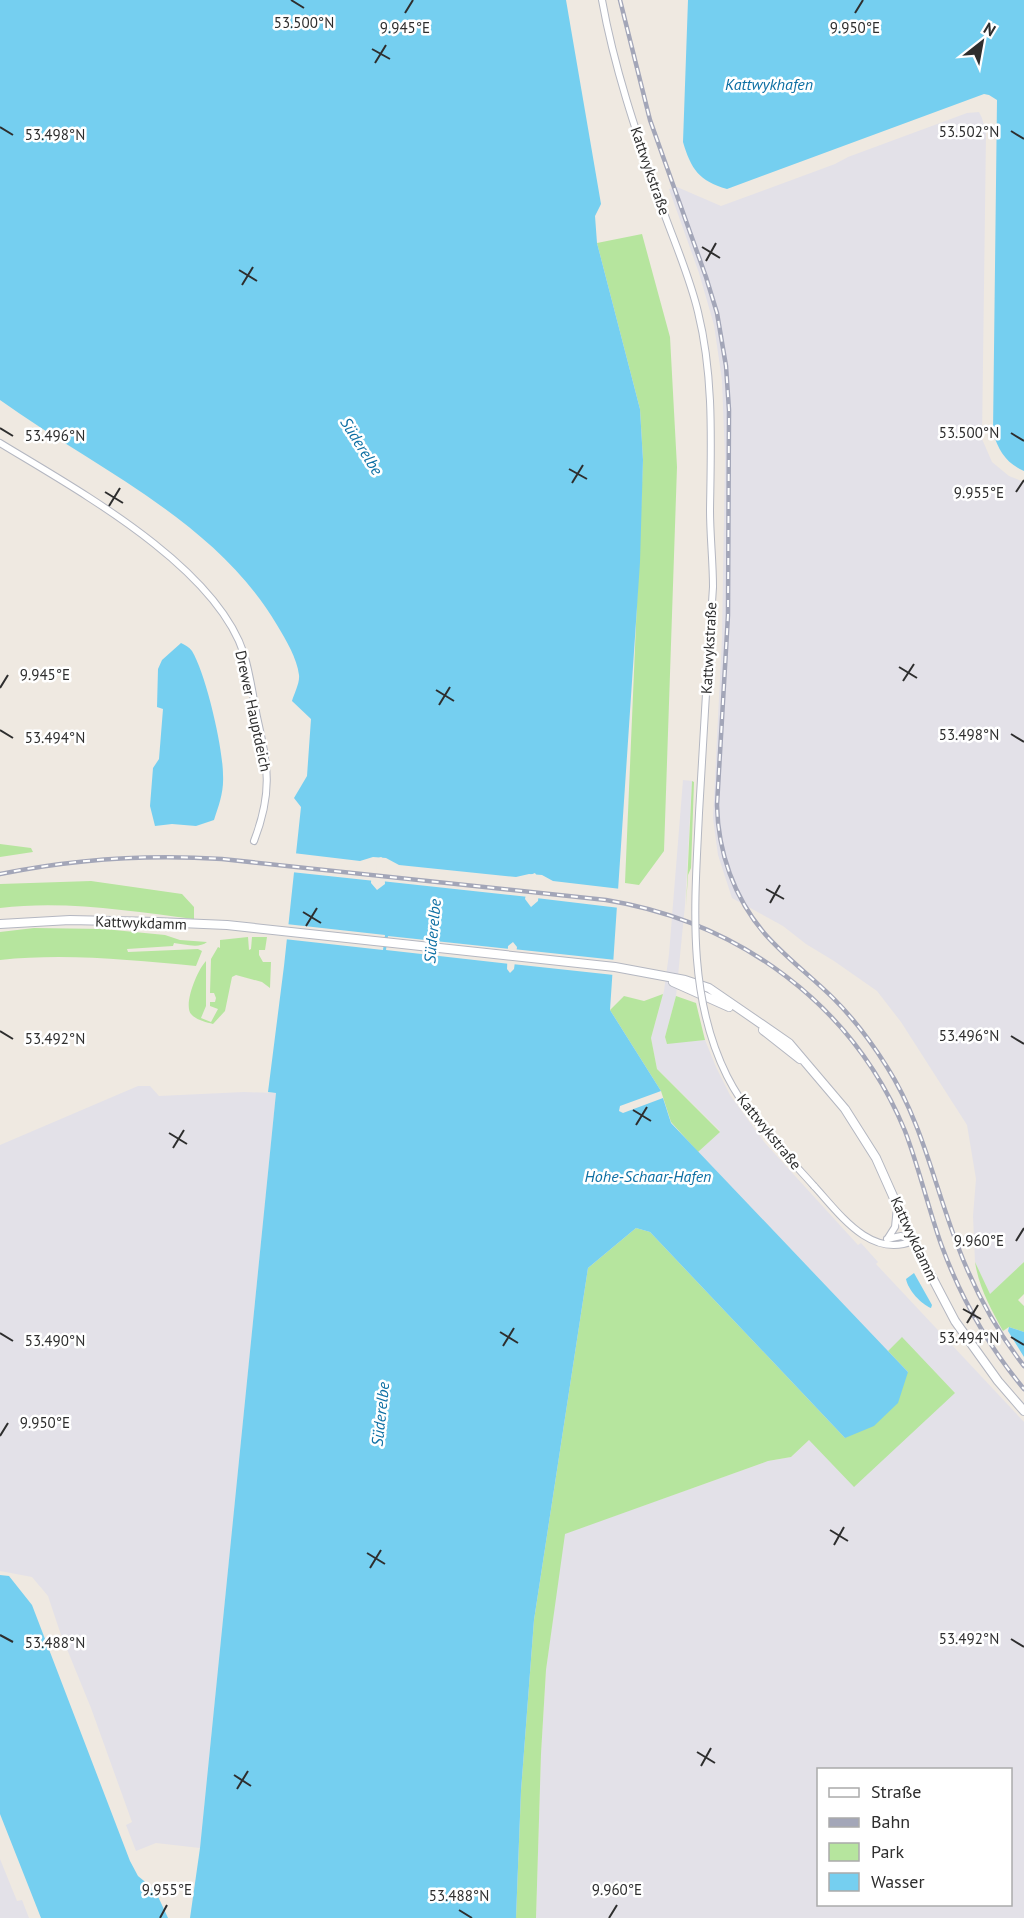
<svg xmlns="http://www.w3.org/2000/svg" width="1024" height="1918" viewBox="0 0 1024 1918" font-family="'PT Sans',sans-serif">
<rect width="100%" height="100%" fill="#efe9e1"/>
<!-- industrial -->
<path fill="#e3e1e8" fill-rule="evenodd" d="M979 112 982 118 986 133 982 439 992 462 1009 476 1024 482V1262L990 1295 975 1262 973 1216 976 1179 967 1125 901 1022 877 991 834 961 806 944 783 926 732 898 718 855 713 818 722 638 725 458 722 380 714 325 699 273 669 189 677 187 721 206 835 164 848 157 967 113Z
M683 780 692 781 685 905 676 996 665 1037 667 1043 705 1040 716 1067 730 1095 765 1143 858 1245 861 1243 878 1262 876 1264 1024 1422V1918H536L541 1754 546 1670 564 1534 768 1461 791 1457 809 1440 955 1393 902 1338 888 1351 698 1152 720 1131 657 1069 651 1038 664 991 669 954ZM818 1770H1010V1904H818Z
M138 1086H150L159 1096 244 1092 276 1093 200 1848 156 1843 136 1851 126 1825 132 1822 91 1708 60 1632 48 1596 32 1577 0 1571V1145Z
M0 1859 17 1901 22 1900 29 1918H0Z"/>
<!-- green -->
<path fill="#b6e59e" d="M642 234 670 337 677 467 664 851 639 885 625 883 643 460 640 409 597 243Z
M692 781 694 782 691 868 688 875 686 906Z
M0 844 31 848 33 852 0 857Z
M91 881 182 894 194 907V919C131 911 64 900 0 908V884Z
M34 928 104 929 165 935 180 940 207 942C199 949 184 944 174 943L173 946 127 949 128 952 198 949 202 951 196 966C130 960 66 953 0 960V932Z
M248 937 249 950 251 949 252 937H267L265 950H259V955L263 962H271L270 988 262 982 236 975 232 977 225 1011 213 1024C206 1022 196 1020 191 1014 183 1004 198 969 206 961V1006L201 1018 211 1022 218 1009 210 1006V1002H215L216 998 214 993H210L211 959 218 947 220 948V940Z
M663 994 651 1038 657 1069 720 1132 698 1152 671 1122 661 1091 610 1010 624 996 644 1001Z
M676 996 696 1003 705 1040 667 1044 665 1037Z
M636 1228 650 1232 845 1438 908 1372 888 1351 902 1337 955 1393 854 1487 809 1440 791 1457 768 1461 565 1534 546 1670 541 1754 536 1918H516L521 1791 534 1620 588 1268Z
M975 1262 990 1294 1024 1262V1294L1018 1300 1024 1306V1332L1009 1327 1003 1331C991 1309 979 1288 975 1262Z"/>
<!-- water -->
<path fill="#75cff0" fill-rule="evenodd" d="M0 0H566L601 204 595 216 597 243 640 409 643 460 640 562 610 1010 661 1091 620 1106 619 1111 623 1113 663 1098 671 1123 908 1372 898 1403 874 1426 845 1438 650 1232 636 1228 588 1268 534 1620 521 1791 516 1918H190L200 1848 276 1093 268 1092 284 966 301 807 294 798 307 776 311 719 292 701C294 694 300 683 299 675 297 658 286 640 277 625 215 520 96 469 0 400ZM381 857 384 859 385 884 377 890 371 883C372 874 371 860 381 857ZM535 873 540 881 538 901 531 907 525 899 530 875ZM513 942 517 947 514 969 510 973 507 969 508 946Z
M688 0H1024V471C1006 463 999 451 993 433L997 100 989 95 984 94 727 189C699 181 691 169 683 142Z
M181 643C185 645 189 647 192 651 206 674 223 748 223 775 224 792 219 805 214 820L196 826 172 824 155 826 150 806 153 768 159 759 163 709 157 707 158 669 162 660Z
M914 1273 932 1305 931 1308C921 1304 908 1290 906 1279Z
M1009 1327 1024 1332V1357L1008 1331Z
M0 1575 9 1576 32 1605 130 1861 138 1876 155 1890 168 1918H41L0 1814Z"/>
<!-- pier -->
<path fill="#efe9e1" d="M293 853 360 861 373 857 386 858 399 865 516 877 529 874 542 875 553 881 621 889 620 908 536 898 537 881 535 876 530 881 529 897 381 881 383 865 380 860 377 864 375 881 291 872Z
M286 924 385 935 383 950 284 939Z
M388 936 511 949 510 964 386 950Z
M513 949 616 960 614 975 512 964Z"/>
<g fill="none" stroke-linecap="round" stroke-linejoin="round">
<!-- minor casing -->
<g stroke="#b4b7c1" stroke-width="8">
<path id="minor" d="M602 0C615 73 640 143 664 213 676 246 690 278 698 312 714 377 711 443 710 510 710 536 713 561 713 587
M0 443C77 490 215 565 244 654 250 674 253 696 257 717 268 766 273 792 254 841
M814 1186C839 1213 870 1259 913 1241
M888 1238 895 1227 897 1207
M887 1239 901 1236 913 1241"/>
</g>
<!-- secondary casing -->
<g stroke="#b4b7c1" stroke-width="10">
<path id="secondary" d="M0 924 70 920 157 922 227 925 615 967 685 980 709 988 789 1043 845 1109 876 1158 913 1241 955 1321 998 1381 1024 1411
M673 982 729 1007
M763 1030 800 1059"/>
</g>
<!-- minor -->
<use href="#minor" stroke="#fff" stroke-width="6"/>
<!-- secondary -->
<use href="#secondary" stroke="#fff" stroke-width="8"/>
<!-- rail casing -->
<g stroke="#a3a6b8" stroke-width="4.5">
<path id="rail" d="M620 0 650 120 706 277 717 313 726 366 729 410 728 615 717 805C718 852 734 898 765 934 786 958 812 977 834 999 854 1019 872 1043 887 1067 922 1122 934 1184 957 1244 973 1287 995 1329 1024 1366
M0 874C74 859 147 854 222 859L606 900C740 922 853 1005 905 1131 919 1168 928 1207 941 1244 960 1296 988 1346 1024 1389"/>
</g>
<!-- rail -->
<use href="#rail" stroke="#fff" stroke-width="2" stroke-dasharray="7" stroke-linecap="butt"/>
<!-- minor-bridge casing -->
<g stroke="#b4b7c1" stroke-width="8" stroke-linecap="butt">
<path id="minor-bridge" d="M713 587C708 662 703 738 699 813 695 901 686 994 727 1076 748 1118 783 1151 814 1186"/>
</g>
<!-- minor-bridge -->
<use href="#minor-bridge" stroke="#fff" stroke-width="6"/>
</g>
<!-- ticks -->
<path fill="none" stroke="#2e2e2e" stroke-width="2" d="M291 0 304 8M405 13 413 0M855 13 863 0M372 49 390 59M375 63 386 45M0 127 13 135M1011 131 1024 139M702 247 720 258M706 261 716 243M239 270 257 281M242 285 253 267M0 428 13 436M1011 433 1024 441M569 469 587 479M572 483 583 465M105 492 123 503M1016 492 1024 480M109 506 120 488M899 667 917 678M903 681 914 664M0 688 8 675M436 690 454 701M439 705 450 687M0 730 13 738M1011 734 1024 742M766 889 784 899M770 903 780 885M303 912 321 923M306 926 317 908M0 1031 13 1039M1011 1036 1024 1044M633 1110 651 1121M636 1125 647 1107M169 1133 187 1144M173 1148 184 1130M1016 1241 1024 1228M963 1309 981 1319M967 1323 978 1305M500 1332 518 1343M0 1333 13 1341M1011 1337 1024 1345M503 1346 514 1328M0 1436 8 1423M830 1530 848 1541M834 1545 844 1527M367 1553 385 1564M370 1568 381 1550M0 1635 13 1642M1011 1639 1024 1647M697 1752 715 1763M701 1766 711 1748M234 1775 251 1786M237 1789 248 1771M459 1910 472 1918M160 1918 167 1905M609 1918 617 1905"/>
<g text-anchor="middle" stroke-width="5" stroke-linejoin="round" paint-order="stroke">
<!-- street labels -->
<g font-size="15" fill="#2e2e2e" stroke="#fff">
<text transform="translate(650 171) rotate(71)" y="5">Kattwykstraße</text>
<text transform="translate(709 648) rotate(-87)" y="5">Kattwykstraße</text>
<text transform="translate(253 711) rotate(78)" y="5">Drewer Hauptdeich</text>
<text transform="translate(141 923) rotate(2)" y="5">Kattwykdamm</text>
<text transform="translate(769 1132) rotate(51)" y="5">Kattwykstraße</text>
<text transform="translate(914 1239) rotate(65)" y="5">Kattwykdamm</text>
</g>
<!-- water labels -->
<g font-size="16" font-style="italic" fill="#0d6fa3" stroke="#fff">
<text x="769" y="90">Kattwykhafen</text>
<text transform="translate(362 446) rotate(58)" y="6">Süderelbe</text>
<text transform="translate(432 931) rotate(-85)" y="6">Süderelbe</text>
<text x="648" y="1182">Hohe-Schaar-Hafen</text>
<text transform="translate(380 1414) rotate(-84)" y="6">Süderelbe</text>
</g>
</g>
<g font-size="15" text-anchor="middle" fill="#2e2e2e" stroke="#fff" stroke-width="5" stroke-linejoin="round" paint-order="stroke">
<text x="304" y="28">53.500°N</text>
<text x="405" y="33">9.945°E</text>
<text x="855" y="33">9.950°E</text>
<text x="969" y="137">53.502°N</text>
<text x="55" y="140">53.498°N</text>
<text x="969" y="438">53.500°N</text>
<text x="55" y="441">53.496°N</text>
<text x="979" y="498">9.955°E</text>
<text x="45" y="680">9.945°E</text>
<text x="969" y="740">53.498°N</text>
<text x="55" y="743">53.494°N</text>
<text x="969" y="1041">53.496°N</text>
<text x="55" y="1044">53.492°N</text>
<text x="979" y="1246">9.960°E</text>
<text x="969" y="1343">53.494°N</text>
<text x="55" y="1346">53.490°N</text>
<text x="45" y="1428">9.950°E</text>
<text x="969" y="1644">53.492°N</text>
<text x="55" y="1648">53.488°N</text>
<text x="167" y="1895">9.955°E</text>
<text x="617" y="1895">9.960°E</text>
<text x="459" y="1901">53.488°N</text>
</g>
<!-- legend -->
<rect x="817" y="1768" width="195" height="138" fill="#ffffff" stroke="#ababab" stroke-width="1.5"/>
<rect x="829" y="1788" width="30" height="9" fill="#ffffff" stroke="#ababab" stroke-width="1.5"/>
<text x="871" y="1798" font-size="18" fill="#2e2e2e">Straße</text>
<rect x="829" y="1818" width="30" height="9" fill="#a3a6b8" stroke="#ababab" stroke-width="1.5"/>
<text x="871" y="1828" font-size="18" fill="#2e2e2e">Bahn</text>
<rect x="829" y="1843" width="30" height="18" fill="#b6e59e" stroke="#ababab" stroke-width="1.5"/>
<text x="871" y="1858" font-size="18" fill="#2e2e2e">Park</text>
<rect x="829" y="1873" width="30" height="18" fill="#75cff0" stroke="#ababab" stroke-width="1.5"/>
<text x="871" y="1888" font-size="18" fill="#2e2e2e">Wasser</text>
<!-- north arrow -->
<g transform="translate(982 42) rotate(31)" stroke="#ffffff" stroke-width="4.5" paint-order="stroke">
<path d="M0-4.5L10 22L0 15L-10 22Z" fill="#2e2e2e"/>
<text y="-9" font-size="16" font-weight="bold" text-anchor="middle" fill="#2e2e2e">N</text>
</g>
</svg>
